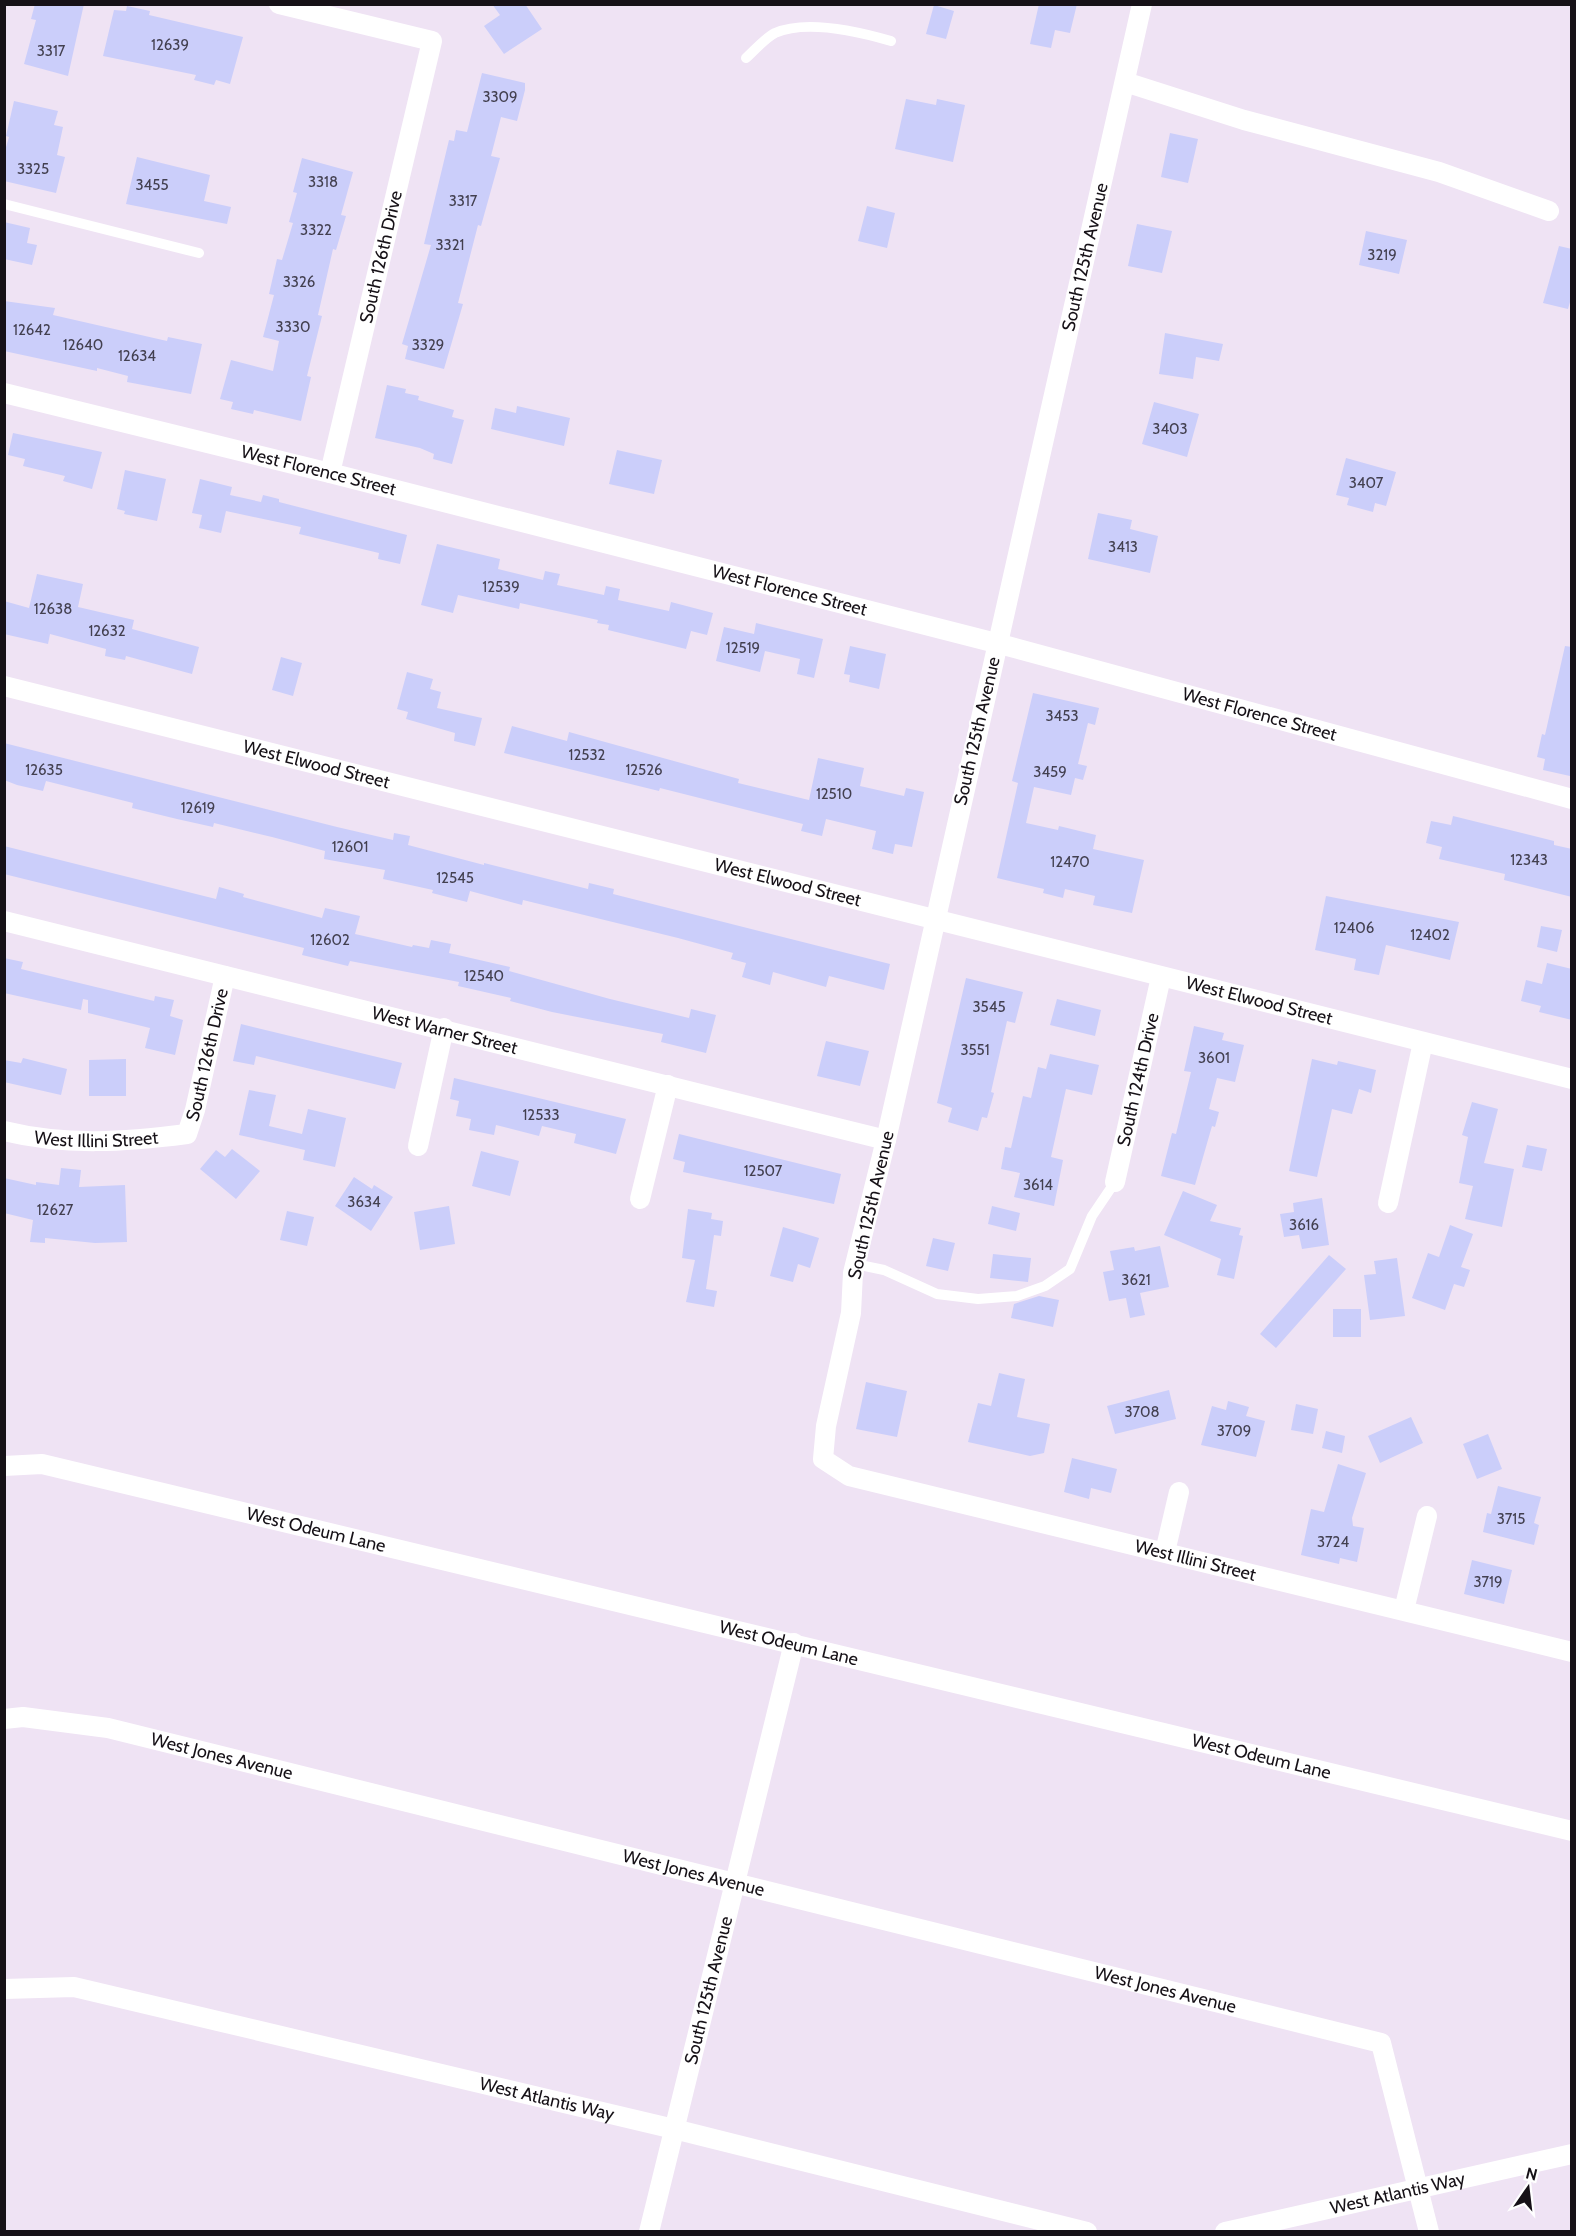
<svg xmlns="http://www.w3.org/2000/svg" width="1576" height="2236" viewBox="0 0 1576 2236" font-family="Cabin,sans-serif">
<rect width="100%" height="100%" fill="#efe3f4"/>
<!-- building -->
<path fill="#cbcefa" d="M35 4H84L68 76 24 64 36 20 31 19Z
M492 4H525L542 29 504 54 484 26 500 15Z
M1039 4H1077L1070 33 1055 30 1051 48 1030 44Z
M934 5 954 11 946 39 926 34Z
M127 6 150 11 149 15 243 37 230 84 216 80 214 85 194 80 196 75 103 56 114 10 126 11Z
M482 73 525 83V90L517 121 501 117 491 156 500 158 481 226 478 225 458 303 463 304 444 369 405 359 408 346 402 344 431 245 424 244 449 140 454 141 456 130 467 132Z
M906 99 936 105 937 99 965 105 953 162 895 149Z
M14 101 58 111 54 125 63 127 57 155 65 157 56 193 4 181V154L9 137 6 136Z
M1170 133 1198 139 1188 183 1161 177Z
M137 157 210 175 204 201 231 207 227 224 126 204Z
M302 158 353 172 341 215 346 216 336 250 333 249 318 315 322 316 307 376 311 377 301 421 254 410 253 414 231 409 233 402 220 399 231 360 273 371 279 341 263 337 274 295 269 294 277 259 282 260 293 223 289 222 297 193 293 192Z
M867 206 895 213 887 248 858 241Z
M4 222 30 228 27 243 37 245 32 265 4 259Z
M1137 224 1172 231 1162 273 1128 266Z
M1366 231 1407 240 1399 274 1359 265Z
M1559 246 1572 249V295L1568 309 1543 303Z
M4 301 55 308 53 315 167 341 168 337 202 344 191 394 127 382 128 376 97 368V371L4 351Z
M1165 333 1223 344 1219 361 1196 357 1193 379 1159 374Z
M387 385 406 389 405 393 419 396 418 400 454 410 452 417 464 420 452 464 433 459 434 454 420 448 375 438Z
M1154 402 1199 414 1187 457 1142 444Z
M517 406 570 418 564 446 491 429 495 408 516 413Z
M13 433 102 452 92 489 63 481 65 476 23 466 25 459 8 455Z
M617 450 662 460 654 494 609 484Z
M1346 458 1396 472 1386 506 1375 503 1373 512 1347 505 1349 498 1336 495Z
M125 470 166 479 157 521 124 514 125 511 117 509Z
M200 479 232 487 230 495 261 502 263 495 279 499V502L407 535 400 564 378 559 379 553 299 534 301 527 226 511 221 533 199 528 202 515 192 513Z
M1098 513 1132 520 1130 529 1158 536 1150 573 1088 559Z
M437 544 500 559 498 569 543 580 545 571 560 574 557 585 604 595 606 586 620 589 618 600 669 611 671 602 713 613 707 635 691 631 686 649 608 630 609 625 597 623 598 620 520 603 519 609 458 595 453 613 421 605Z
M37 574 83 584 78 607 134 620 132 629 199 647 192 674 126 656 125 660 105 656 106 649 50 634 48 644 4 634V601L29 608Z
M756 623 823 639 814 678 797 674 800 659 765 651 760 672 716 661 724 627 754 634Z
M850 646 886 654 879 689 849 682 850 675 844 674Z
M1565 646 1572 647 1570 776 1543 770 1545 759 1537 757 1542 734 1545 735Z
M281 657 302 663 293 696 272 690Z
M407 672 433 679 430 689 441 692 437 708 482 718 475 746 454 741 455 733 406 719 408 712 397 709Z
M1033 693 1099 708 1095 725 1088 723 1078 764 1087 766 1083 780 1075 778 1071 795 1034 787 1026 823 1058 830 1059 826 1096 835 1093 849 1144 860 1132 913 1093 905 1095 896 1065 889 1063 898 1043 893 1044 889 997 878 1018 783 1012 781Z
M512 726 567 741 569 732 739 779 738 783 809 800 818 758 864 768 860 786 904 796 906 788 924 792 912 847 895 844 893 854 872 849 876 831 826 819 822 836 801 831 803 824 660 788 659 791 504 753Z
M4 743 337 827 393 840 394 833 410 836 408 845 484 865V863L588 889 589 883 614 889 613 894 890 964 884 990 829 976 826 987 773 972 770 985 742 977 746 963 731 959 733 953 678 938 523 900 522 905 470 891 467 902 432 893 433 890 383 879 385 870 324 859 325 851 272 837 214 823 213 827 177 819 132 808 133 803 46 781 43 791 17 785 4 780Z
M1453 816 1554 841V845L1572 849V897L1504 880 1505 874 1439 859 1442 847 1426 843 1431 821 1451 825Z
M4 846 216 899 219 887 244 894 243 897 322 918 325 908 360 916 355 934 412 947 413 945 429 948 431 940 451 944 449 953 510 967 509 971 610 999 689 1018 691 1009 716 1015 706 1053 661 1042 663 1034 552 1012 510 1001 511 998 458 986 459 982 350 961 348 966 302 955 304 948 4 874Z
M1326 896 1459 922 1450 960 1386 945 1379 975 1354 970 1356 959 1315 950Z
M1541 926 1562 930 1557 952 1537 947Z
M4 958 23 962 21 969 154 1001 155 996 174 1000 170 1016 183 1020 175 1055 145 1048 150 1028 88 1013V1000L83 999 81 1010 4 993Z
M1547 963 1572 969V1020L1539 1012 1541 1006 1521 1001 1526 980 1542 984Z
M966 978 1023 992 1015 1023 1007 1021 991 1092 994 1093 987 1118 982 1117 978 1131 948 1122 952 1108 937 1103Z
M1057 999 1101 1010 1095 1036 1050 1025Z
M241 1024 402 1063 395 1089 256 1056 254 1065 233 1061Z
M1194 1026 1224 1033 1222 1040 1244 1045 1235 1082 1217 1078 1209 1109 1219 1112 1215 1127 1212 1126 1195 1185 1161 1176 1172 1133 1176 1134 1191 1072 1184 1071Z
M826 1041 869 1051 860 1086 817 1076Z
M1050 1054 1099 1065 1092 1095 1066 1089 1051 1157 1063 1160 1054 1206 1014 1197 1020 1173 1001 1169 1005 1147 1011 1148 1023 1096 1031 1098 1038 1067 1046 1069Z
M23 1058 67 1069 61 1095 4 1082V1060L21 1063Z
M126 1059V1096H89V1060Z
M1312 1059 1337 1065 1338 1061 1376 1070 1371 1093 1359 1089 1352 1114 1332 1109 1317 1177 1289 1171Z
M454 1078 626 1119 616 1154 574 1143 576 1134 542 1126 539 1136 496 1125 494 1135 469 1130 471 1119 456 1116 459 1101 450 1099Z
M249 1090 276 1095 269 1126 302 1134 308 1109 346 1118 335 1167 303 1160 305 1150 239 1135Z
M1472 1102 1498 1109 1484 1163 1514 1169 1502 1227 1465 1219 1473 1186 1459 1183 1468 1137 1462 1135Z
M679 1134 841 1174 834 1204 683 1172 685 1162 673 1159Z
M1527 1145 1547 1149 1542 1171 1522 1167Z
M232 1149 260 1171 236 1199 200 1169 216 1150 225 1157Z
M481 1151 519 1161 510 1196 472 1186Z
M61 1168 81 1170 79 1187 125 1185 127 1242 95 1243 45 1238V1243L30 1242 33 1220 4 1213V1178L36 1185V1182L59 1185Z
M354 1177 372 1189 374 1185 393 1197 371 1231 335 1206Z
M1183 1191 1217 1205 1210 1221 1241 1228 1239 1235 1243 1236 1234 1279 1217 1275 1221 1259 1164 1235Z
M1322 1198 1329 1245 1302 1249 1299 1235 1284 1237 1280 1214 1294 1212 1293 1203Z
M449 1206 455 1244 420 1250 414 1212Z
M992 1206 1020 1213 1016 1231 988 1224Z
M688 1209 712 1213 711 1219 723 1221 721 1236 714 1235 706 1289 717 1291 714 1307 686 1302 695 1260 682 1258Z
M287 1211 314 1217 307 1246 280 1240Z
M1450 1225 1473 1234 1461 1267 1470 1270 1464 1287 1454 1284 1445 1310 1412 1298 1428 1253 1439 1257Z
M783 1227 819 1238 810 1268 798 1264 793 1282 770 1276Z
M933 1238 955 1243 948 1271 926 1266Z
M1160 1246 1169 1287 1140 1293 1145 1315 1130 1318 1126 1298 1109 1301 1103 1272 1114 1270 1110 1251 1134 1247 1135 1251Z
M993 1254 1031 1258 1028 1282 990 1278Z
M1329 1255 1346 1269 1276 1348 1260 1334Z
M1397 1258 1405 1316 1370 1320 1364 1275 1376 1274 1374 1261Z
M1039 1296 1059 1300 1053 1327 1011 1318 1014 1304Z
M1333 1309H1361V1337H1333Z
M999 1373 1025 1379 1017 1417 1050 1424 1044 1453 1030 1456 968 1442 978 1403 991 1406Z
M866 1382 907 1391 897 1437 856 1429Z
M1169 1390 1176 1419 1115 1434 1107 1406Z
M1228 1401 1249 1407 1246 1416 1265 1421 1256 1457 1201 1445 1212 1406 1226 1410Z
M1296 1404 1318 1409 1313 1434 1291 1430Z
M1411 1417 1423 1443 1380 1463 1368 1436Z
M1326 1431 1345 1436 1342 1453 1322 1448Z
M1488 1434 1502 1469 1477 1479 1463 1444Z
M1072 1458 1117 1469 1111 1493 1091 1488 1089 1499 1064 1492Z
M1338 1464 1366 1473 1352 1518 1353 1526 1364 1528 1357 1562 1340 1558 1339 1564 1301 1555 1311 1509 1324 1512Z
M1498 1486 1541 1497 1534 1523 1539 1525 1534 1545 1483 1532 1487 1513 1491 1514Z
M1472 1560 1512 1570 1504 1604 1464 1594Z"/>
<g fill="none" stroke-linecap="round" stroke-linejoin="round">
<!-- service -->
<path stroke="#fff" stroke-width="10" d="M746 58C754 51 765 38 775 33 807 19 860 32 891 41
M4 204 199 253
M855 1264 884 1270 937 1294 978 1299 1017 1296 1045 1286 1070 1269 1092 1216 1115 1182"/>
<!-- minor -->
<g stroke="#fff" stroke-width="20">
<path d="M279 4 432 41 330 473"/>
<path id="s1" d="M1142 4 886 1140 853 1273 851 1313 826 1426 823 1459 849 1476 1572 1652"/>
<path d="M1125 82 1244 120 1439 172 1549 211"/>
<path id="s2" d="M4 393 330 473 996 643 1572 799"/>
<path id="s3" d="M4 686 1572 1079"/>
<path id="s4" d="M4 921 886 1140"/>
<path id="s5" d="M4 1131C65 1146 126 1142 187 1134L195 1110 225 976"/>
<path d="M418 1146 444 1028"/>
<path id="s6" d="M1115 1182 1161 977"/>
<path d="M640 1199 668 1085"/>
<path d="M1388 1203 1423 1042"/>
<path id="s7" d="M4 1466 42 1464 1572 1831"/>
<path d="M1165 1552 1179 1492"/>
<path d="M1404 1610 1427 1516"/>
<path id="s8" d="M4 1719 23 1717 108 1728 1381 2043 1429 2232"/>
<path id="s9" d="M4 1989 74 1987 674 2129 1087 2232"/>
<path id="s10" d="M649 2232 794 1643"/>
<path id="s11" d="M1225 2232 1572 2154"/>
</g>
</g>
<g text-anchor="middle" stroke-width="4.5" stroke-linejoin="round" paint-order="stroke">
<!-- number labels -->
<g font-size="15" fill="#434050">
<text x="170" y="50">12639</text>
<text x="51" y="56">3317</text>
<text x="500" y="102">3309</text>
<text x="33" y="174">3325</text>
<text x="323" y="187">3318</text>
<text x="152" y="190">3455</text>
<text x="463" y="206">3317</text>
<text x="316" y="235">3322</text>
<text x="450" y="250">3321</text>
<text x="1382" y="260">3219</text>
<text x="299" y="287">3326</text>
<text x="293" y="332">3330</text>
<text x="32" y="335">12642</text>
<text x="83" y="350">12640</text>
<text x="428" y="350">3329</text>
<text x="137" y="361">12634</text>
<text x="1170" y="434">3403</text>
<text x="1366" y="488">3407</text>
<text x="1123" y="552">3413</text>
<text x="501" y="592">12539</text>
<text x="53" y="614">12638</text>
<text x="107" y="636">12632</text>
<text x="743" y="653">12519</text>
<text x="1062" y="721">3453</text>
<text x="587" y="760">12532</text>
<text x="44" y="775">12635</text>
<text x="644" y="775">12526</text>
<text x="1050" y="777">3459</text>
<text x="834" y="799">12510</text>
<text x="198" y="813">12619</text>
<text x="350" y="852">12601</text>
<text x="1529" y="865">12343</text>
<text x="1070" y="867">12470</text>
<text x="455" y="883">12545</text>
<text x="1354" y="933">12406</text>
<text x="1430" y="940">12402</text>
<text x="330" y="945">12602</text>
<text x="484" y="981">12540</text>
<text x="989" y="1012">3545</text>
<text x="975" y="1055">3551</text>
<text x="1214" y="1063">3601</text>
<text x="541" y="1120">12533</text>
<text x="763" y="1176">12507</text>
<text x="1038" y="1190">3614</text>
<text x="364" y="1207">3634</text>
<text x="55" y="1215">12627</text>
<text x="1304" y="1230">3616</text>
<text x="1136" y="1285">3621</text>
<text x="1142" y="1417">3708</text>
<text x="1234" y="1436">3709</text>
<text x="1511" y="1524">3715</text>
<text x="1333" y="1547">3724</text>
<text x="1488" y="1587">3719</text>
</g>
<!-- street labels -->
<g font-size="18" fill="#161117" stroke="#fff">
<text transform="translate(381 257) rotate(-77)" y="6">South 126th Drive</text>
<text transform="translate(1085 257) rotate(-77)" y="6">South 125th Avenue</text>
<text dy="6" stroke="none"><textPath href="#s2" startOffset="324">West Florence Street</textPath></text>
<text dy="6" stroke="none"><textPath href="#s2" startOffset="810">West Florence Street</textPath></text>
<text dy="6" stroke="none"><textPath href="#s2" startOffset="1296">West Florence Street</textPath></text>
<text transform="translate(977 731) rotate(-77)" y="6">South 125th Avenue</text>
<text dy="6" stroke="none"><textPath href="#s3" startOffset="322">West Elwood Street</textPath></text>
<text dy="6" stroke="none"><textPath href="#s3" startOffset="808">West Elwood Street</textPath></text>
<text dy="6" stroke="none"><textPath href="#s3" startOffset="1294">West Elwood Street</textPath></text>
<text dy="6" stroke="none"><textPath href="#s4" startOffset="454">West Warner Street</textPath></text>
<text dy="6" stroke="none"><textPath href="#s5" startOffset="266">South 126th Drive</textPath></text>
<text dy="6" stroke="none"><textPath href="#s6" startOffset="105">South 124th Drive</textPath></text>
<text dy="6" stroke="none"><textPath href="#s5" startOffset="93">West Illini Street</textPath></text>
<text transform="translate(871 1205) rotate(-77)" y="6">South 125th Avenue</text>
<text dy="6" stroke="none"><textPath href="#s7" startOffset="320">West Odeum Lane</textPath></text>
<text dy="6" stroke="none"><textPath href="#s1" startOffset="1878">West Illini Street</textPath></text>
<text dy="6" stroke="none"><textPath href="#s7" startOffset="806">West Odeum Lane</textPath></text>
<text dy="6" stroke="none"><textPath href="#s8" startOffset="222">West Jones Avenue</textPath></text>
<text dy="6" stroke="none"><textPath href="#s7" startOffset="1292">West Odeum Lane</textPath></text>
<text dy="6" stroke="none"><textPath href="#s8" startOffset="708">West Jones Avenue</textPath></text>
<text dy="6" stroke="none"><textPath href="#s10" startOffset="249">South 125th Avenue</textPath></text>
<text dy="6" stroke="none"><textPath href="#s8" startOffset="1194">West Jones Avenue</textPath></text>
<text dy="6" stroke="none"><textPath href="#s9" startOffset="556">West Atlantis Way</textPath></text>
<text dy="6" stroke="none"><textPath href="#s11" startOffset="177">West Atlantis Way</textPath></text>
</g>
</g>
<!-- border -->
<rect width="1576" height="2236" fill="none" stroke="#161117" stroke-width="12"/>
<!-- north arrow -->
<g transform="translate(1528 2188) rotate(14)" stroke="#ffffff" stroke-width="4.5" paint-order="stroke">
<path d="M0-4.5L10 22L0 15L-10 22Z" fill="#161117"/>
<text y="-9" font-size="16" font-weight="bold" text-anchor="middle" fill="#161117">N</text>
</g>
</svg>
